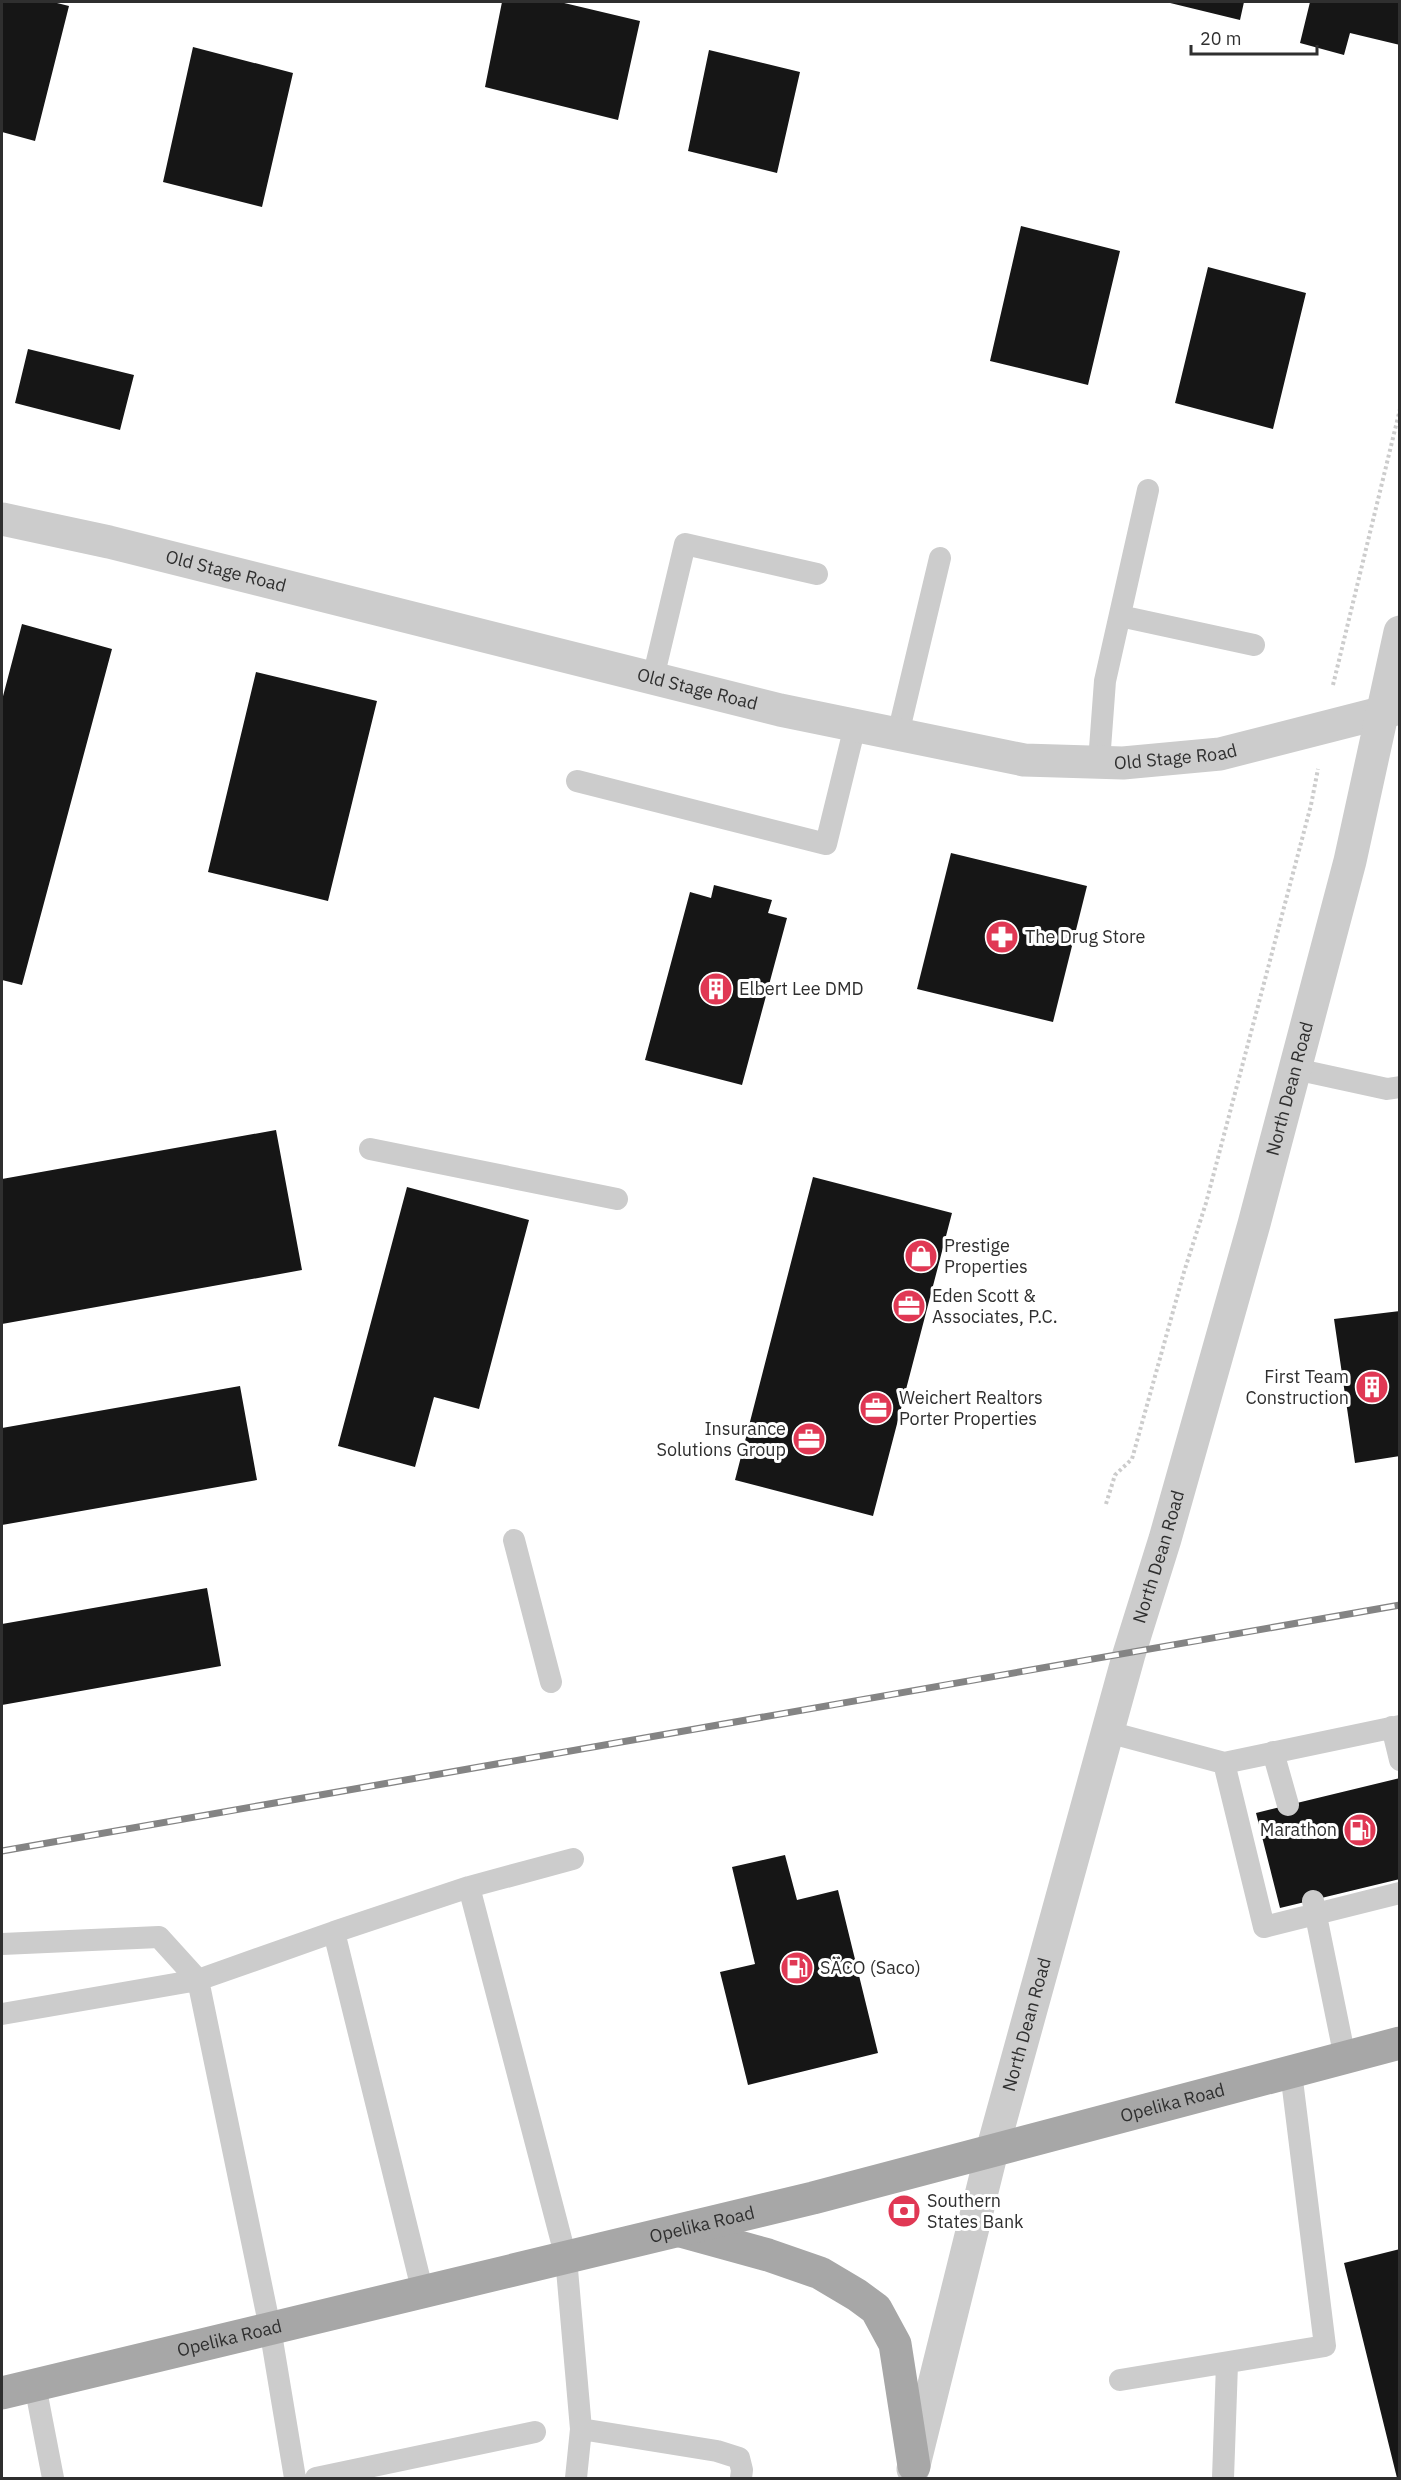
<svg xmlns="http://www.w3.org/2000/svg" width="1401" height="2480" viewBox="0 0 1401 2480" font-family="'IBM Plex Sans',sans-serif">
<rect width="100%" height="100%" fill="#fff"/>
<!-- building -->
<path fill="#161616" d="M2 2H53L69 6 35 141 2 132Z
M502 2H560L640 21 618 120 485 87Z
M1166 2H1244L1240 20Z
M1310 2H1400V45L1350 33 1344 55 1300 43Z
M193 47 293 73 262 207 163 182Z
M709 50 800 72 777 173 688 151Z
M1021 226 1120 251 1088 385 990 361Z
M1208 267 1306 293 1273 429 1175 403Z
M28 349 134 375 120 430 15 403Z
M22 624 112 649 22 985 2 980V700Z
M256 672 377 701 328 901 208 872Z
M951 853 1087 886 1053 1022 917 989Z
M714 885 772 900 768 913 787 918 742 1085 645 1060 690 892 711 898Z
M276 1130 302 1270 2 1324V1179Z
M813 1177 952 1213 873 1516 735 1480Z
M407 1187 529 1220 479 1409 434 1397 415 1467 338 1446Z
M1400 1311V1456L1355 1463 1334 1319Z
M240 1386 257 1480 2 1525V1428Z
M207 1588 221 1666 2 1705V1624Z
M1400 1778V1879L1280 1908 1256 1813Z
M785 1855 797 1900 838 1890 878 2053 748 2085 720 1972 755 1964 732 1867Z
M1400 2249V2478H1397L1344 2263Z"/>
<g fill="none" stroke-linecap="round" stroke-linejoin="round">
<!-- path -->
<path stroke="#ccc" stroke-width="4" stroke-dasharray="3 3" stroke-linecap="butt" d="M1333 685 1400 409
M1106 1504 1115 1475 1132 1459 1184 1272 1206 1203 1311 805 1318 769"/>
<!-- service -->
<path stroke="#ccc" stroke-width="22" d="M1120 616 1254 645
M653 678 685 544 817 574
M898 734 940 558
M1099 762 1105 681 1148 490
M577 781 826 844 855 726
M1295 1069 1387 1089 1400 1087
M370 1149 617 1199
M514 1540 551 1682
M1392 1727 1400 1760
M1108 1732 1224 1763 1400 1726
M1273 1752 1288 1805
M1224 1763 1264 1927 1400 1893
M469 1887 573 1859
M1313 1901 1345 2058
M2 1944 159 1937 198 1980 270 2328 295 2478
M2 2014 198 1980 334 1932
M423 2293 334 1932 469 1887 566 2258 581 2429 576 2478
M1120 2380 1325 2346 1291 2072
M35 2385 53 2478
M581 2429 717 2451 739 2458 742 2470 741 2478
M316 2478 535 2432
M1223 2478 1227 2364"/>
<!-- minor -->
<path stroke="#ccc" stroke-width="33" id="s1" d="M2 519 109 542 780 710 1024 760 1123 763 1220 754 1400 708"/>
<!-- tertiary -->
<path stroke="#ccc" stroke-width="33" id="s2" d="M913 2469 992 2151 1129 1654 1165 1539 1254 1224 1295 1069 1350 861 1400 632"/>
<!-- primary -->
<g stroke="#a7a7a7" stroke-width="33">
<path d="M681 2231 768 2255 820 2273 857 2295 876 2309 895 2344 914 2466"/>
<path id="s3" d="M2 2393 813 2198 1400 2043"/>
</g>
<!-- rail casing -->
<g stroke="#848484" stroke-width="7">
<path id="rail" d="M2 1851 1400 1605"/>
</g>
<!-- rail -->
<use href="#rail" stroke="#fff" stroke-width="4.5" stroke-dasharray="14" stroke-linecap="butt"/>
</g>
<!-- icons -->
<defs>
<g id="pharmacy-disc" transform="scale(1.725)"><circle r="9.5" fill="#e03854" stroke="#fff"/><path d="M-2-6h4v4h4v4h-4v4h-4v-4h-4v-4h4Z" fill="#fff"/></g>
<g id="building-disc" transform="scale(1.725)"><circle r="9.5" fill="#e03854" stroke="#fff"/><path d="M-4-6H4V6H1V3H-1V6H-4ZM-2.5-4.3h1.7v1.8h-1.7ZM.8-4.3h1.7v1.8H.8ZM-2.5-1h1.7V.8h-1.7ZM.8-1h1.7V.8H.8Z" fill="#fff"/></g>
<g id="shop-disc" transform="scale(1.725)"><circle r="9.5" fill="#e03854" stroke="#fff"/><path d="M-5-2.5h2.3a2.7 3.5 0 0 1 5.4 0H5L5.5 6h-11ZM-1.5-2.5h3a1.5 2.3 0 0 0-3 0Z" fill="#fff"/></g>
<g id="office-disc" transform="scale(1.725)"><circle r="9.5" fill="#e03854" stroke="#fff"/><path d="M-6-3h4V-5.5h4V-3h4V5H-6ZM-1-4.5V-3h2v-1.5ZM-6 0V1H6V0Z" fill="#fff"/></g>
<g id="fuel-disc" transform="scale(1.725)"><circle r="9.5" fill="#e03854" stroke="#fff"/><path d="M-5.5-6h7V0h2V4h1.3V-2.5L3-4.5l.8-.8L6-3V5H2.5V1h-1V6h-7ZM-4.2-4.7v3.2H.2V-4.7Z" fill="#fff"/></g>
<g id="bank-disc" transform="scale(1.725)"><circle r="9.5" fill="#e03854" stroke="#fff"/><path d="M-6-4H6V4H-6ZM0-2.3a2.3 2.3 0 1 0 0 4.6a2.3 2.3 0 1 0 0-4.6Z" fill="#fff"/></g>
</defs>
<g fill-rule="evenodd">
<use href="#pharmacy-disc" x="1002" y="937"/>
<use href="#building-disc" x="716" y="989"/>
<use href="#shop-disc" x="921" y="1256"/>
<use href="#office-disc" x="909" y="1306"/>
<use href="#building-disc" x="1372" y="1387"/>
<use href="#office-disc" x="876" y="1408"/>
<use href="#office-disc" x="809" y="1439"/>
<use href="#fuel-disc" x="1360" y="1830"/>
<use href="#fuel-disc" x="797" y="1968"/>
<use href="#bank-disc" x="904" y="2211"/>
</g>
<g text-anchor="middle" stroke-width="6" stroke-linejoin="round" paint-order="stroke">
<!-- street labels -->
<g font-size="18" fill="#2f2f2f" stroke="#fff">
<text dy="6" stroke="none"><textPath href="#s1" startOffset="230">Old Stage Road</textPath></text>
<text dy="6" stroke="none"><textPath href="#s1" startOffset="716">Old Stage Road</textPath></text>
<text dy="6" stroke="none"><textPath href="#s1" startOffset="1202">Old Stage Road</textPath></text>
<text dy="6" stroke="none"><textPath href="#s2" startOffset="1431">North Dean Road</textPath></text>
<text dy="6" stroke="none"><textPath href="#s2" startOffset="945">North Dean Road</textPath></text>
<text dy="6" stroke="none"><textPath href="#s2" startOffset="459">North Dean Road</textPath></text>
<text dy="6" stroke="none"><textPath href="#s3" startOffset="1206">Opelika Road</textPath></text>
<text dy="6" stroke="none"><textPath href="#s3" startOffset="720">Opelika Road</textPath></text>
<text dy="6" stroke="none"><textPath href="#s3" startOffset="234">Opelika Road</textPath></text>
</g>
<!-- poi labels -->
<g font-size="18" fill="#2f2f2f" stroke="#fff" text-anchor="start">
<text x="1025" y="943">The Drug Store</text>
<text x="739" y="995">Elbert Lee DMD</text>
<text x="944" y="1252">Prestige<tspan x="944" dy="21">Properties</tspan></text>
<text x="932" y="1302">Eden Scott &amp;<tspan x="932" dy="21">Associates, P.C.</tspan></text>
<text x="1349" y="1383" text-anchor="end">First Team<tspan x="1349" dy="21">Construction</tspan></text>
<text x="899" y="1404">Weichert Realtors<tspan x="899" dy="21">Porter Properties</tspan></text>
<text x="786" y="1435" text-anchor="end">Insurance<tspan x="786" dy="21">Solutions Group</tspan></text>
<text x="1337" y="1836" text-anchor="end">Marathon</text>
<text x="820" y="1974">SÄCO (Saco)</text>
<text x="927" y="2207">Southern<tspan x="927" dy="21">States Bank</tspan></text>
</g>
</g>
<!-- border -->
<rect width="1401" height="2480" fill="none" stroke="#2f2f2f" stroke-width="6"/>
<!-- scale -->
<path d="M1191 45v9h126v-9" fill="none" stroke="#2f2f2f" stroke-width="3"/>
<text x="1200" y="45" font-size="18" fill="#2f2f2f" stroke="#ffffff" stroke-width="4.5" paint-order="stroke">20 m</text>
</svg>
